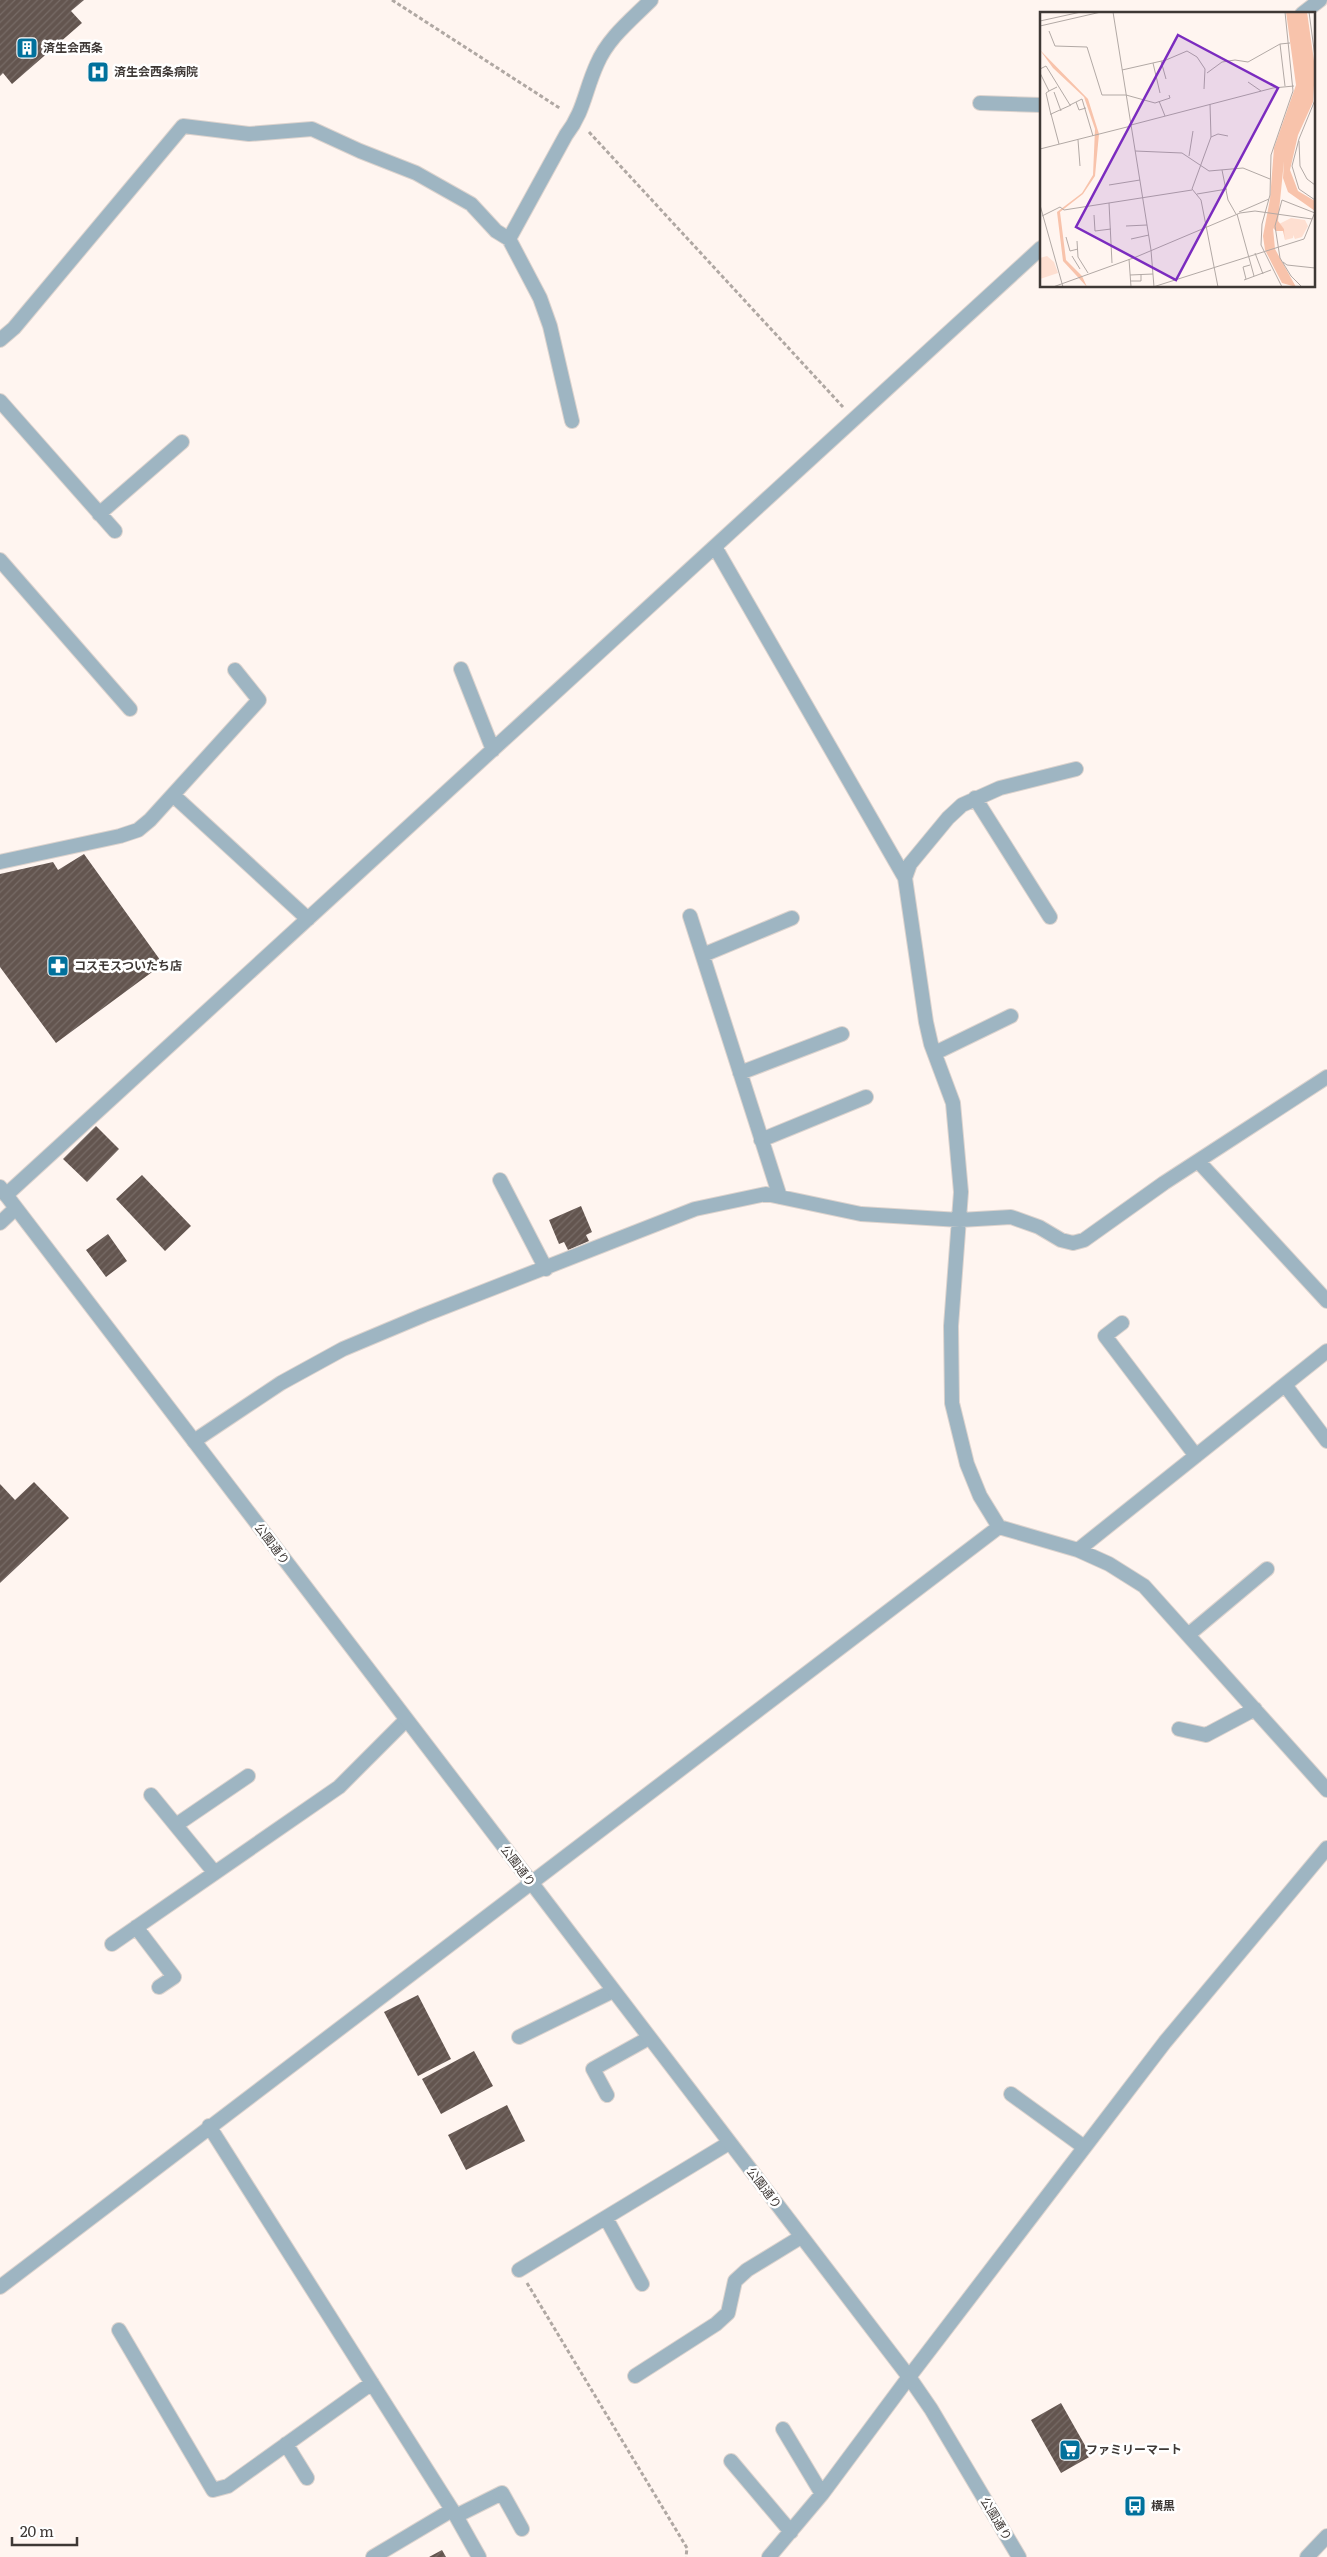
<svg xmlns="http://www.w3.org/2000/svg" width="1327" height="2557" viewBox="0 0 1327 2557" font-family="Literata,'Noto Sans JP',serif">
<defs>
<pattern id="building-hatch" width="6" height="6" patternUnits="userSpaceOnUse" patternTransform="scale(1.25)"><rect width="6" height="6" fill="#63554f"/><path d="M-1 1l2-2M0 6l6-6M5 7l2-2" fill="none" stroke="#776b66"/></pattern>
</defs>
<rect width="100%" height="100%" fill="#fff5f0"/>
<!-- building -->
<path fill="url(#building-hatch)" d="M0 0H84L71 11 82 23 12 84 3 73 0 76Z
M84 854 163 964 56 1043 0 967V874L53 862 58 870Z
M96 1126 119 1149 87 1182 63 1159Z
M142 1175 191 1226 165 1251 116 1199Z
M581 1206 592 1232 586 1235 589 1241 568 1250 564 1242 559 1244 549 1220Z
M108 1234 127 1261 106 1277 86 1250Z
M34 1482 69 1518 0 1583V1484L15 1500Z
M418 1995 451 2059 418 2076 384 2012Z
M474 2051 493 2086 441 2114 422 2079Z
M507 2105 525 2141 466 2170 448 2135Z
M1061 2403 1091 2456 1061 2473 1031 2420Z
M442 2550 446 2557H429Z"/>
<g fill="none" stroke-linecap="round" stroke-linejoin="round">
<!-- minor casing -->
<g stroke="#dcd3ce" stroke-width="16">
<path id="minor" d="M1302 14 1320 0
M980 103 1041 105
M509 239 566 135C584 112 585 90 597 64 608 38 631 20 651 0
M0 340 14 328 183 126 249 134 312 129 360 151 416 173 471 204 496 231 509 239 540 298 550 326 572 421
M0 401 115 531
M99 514 182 442
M715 547 905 878 926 1022 931 1044 953 1103 961 1192 951 1326 952 1403 967 1464 980 1496 999 1527 1078 1550 1109 1564 1144 1586 1327 1790
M0 560 130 709
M461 669 493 750
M173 795 308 919
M975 798 1050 917
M0 862 120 836 138 830 150 820 259 700 235 670
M905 878 910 864 948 818 962 805 1000 788 1076 769
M690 916 780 1197
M703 955 792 918
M935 1053 1011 1016
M740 1073 842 1034
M761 1140 866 1097
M1198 1161 1327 1301
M500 1180 546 1269
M6 1195 1041 248
M1122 1323 1105 1336 1196 1456
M1285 1385 1327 1441
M194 1441 281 1383 343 1349 424 1315 695 1209 766 1194 861 1214 960 1220 1011 1217 1039 1227 1061 1240 1073 1243 1084 1240 1164 1183 1327 1077
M1078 1550 1327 1351
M1188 1635 1267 1569
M1179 1729 1206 1735 1255 1709
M151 1795 214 1872
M176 1825 248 1776
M136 1927 174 1977 159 1987
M112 1944 339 1787 406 1720
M519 2037 613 1991
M1011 2094 1084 2147
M607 2095 593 2069 649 2038
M209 2126 456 2516 479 2557
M606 2218 642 2284
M519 2270 729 2143
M0 2287 999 1527
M119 2330 213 2490 228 2486 372 2383
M635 2376 716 2324 728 2313 735 2281 747 2270 801 2237
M783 2429 822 2494
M286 2444 307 2478
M731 2461 791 2532
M456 2516 502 2493 522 2529
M373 2557 452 2510
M769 2557 822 2494 909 2377"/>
</g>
<!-- tertiary casing -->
<g stroke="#dcd3ce" stroke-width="16">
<path id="tertiary" d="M0 1187 909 2377 931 2409 1019 2557
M0 1223 16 1208
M909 2377 1165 2042 1327 1848
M1307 2557 1327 2536"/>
</g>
<!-- path -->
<path stroke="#b0a8a3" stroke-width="3" stroke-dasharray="4 2.5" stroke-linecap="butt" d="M392 0 561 109
M589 132 843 407
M527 2283 687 2548 686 2557"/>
<!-- minor -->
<use href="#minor" stroke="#9eb5c2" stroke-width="14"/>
<!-- tertiary -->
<use href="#tertiary" stroke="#9eb5c2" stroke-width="14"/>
</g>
<!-- icons -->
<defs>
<g id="building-square" transform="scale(1.125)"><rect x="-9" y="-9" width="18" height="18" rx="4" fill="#01719c" stroke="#fff"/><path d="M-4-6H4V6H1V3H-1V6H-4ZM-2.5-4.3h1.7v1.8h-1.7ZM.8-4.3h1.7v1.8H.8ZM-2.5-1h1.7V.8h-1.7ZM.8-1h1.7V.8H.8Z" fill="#fff"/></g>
<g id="hospital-square" transform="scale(1.125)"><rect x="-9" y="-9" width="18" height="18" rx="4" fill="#01719c" stroke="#fff"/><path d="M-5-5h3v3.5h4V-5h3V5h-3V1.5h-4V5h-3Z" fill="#fff"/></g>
<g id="pharmacy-square" transform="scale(1.125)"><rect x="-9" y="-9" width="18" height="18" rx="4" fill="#01719c" stroke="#fff"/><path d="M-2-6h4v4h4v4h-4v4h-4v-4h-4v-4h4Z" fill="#fff"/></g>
<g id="supermarket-square" transform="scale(1.125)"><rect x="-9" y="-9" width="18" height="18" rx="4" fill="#01719c" stroke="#fff"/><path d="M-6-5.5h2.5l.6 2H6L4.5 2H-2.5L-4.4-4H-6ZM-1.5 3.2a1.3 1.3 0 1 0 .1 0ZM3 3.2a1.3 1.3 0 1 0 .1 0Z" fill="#fff"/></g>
<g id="bus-square" transform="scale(1.125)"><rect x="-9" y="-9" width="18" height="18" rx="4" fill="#01719c" stroke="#fff"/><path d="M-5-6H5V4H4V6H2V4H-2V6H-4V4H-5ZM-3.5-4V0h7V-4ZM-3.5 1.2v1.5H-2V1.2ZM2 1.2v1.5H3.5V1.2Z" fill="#fff"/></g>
</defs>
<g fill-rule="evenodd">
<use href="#building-square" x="27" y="48"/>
<use href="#hospital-square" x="98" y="72"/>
<use href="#pharmacy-square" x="58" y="966"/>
<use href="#supermarket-square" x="1070" y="2450"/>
<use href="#bus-square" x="1135" y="2506"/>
</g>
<g text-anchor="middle" stroke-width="5" stroke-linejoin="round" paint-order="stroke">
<!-- poi labels -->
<g font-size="12" font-weight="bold" fill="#3e3835" stroke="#fff" text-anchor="start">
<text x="43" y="52">済生会西条</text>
<text x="114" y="76">済生会西条病院</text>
<text x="74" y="970">コスモスついたち店</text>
<text x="1086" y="2454">ファミリーマート</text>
<text x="1151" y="2510">横黒</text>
</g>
<!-- street labels -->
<g font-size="12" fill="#3e3835" stroke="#fff">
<text transform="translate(272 1544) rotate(53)" y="4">公園通り</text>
<text transform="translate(518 1866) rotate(53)" y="4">公園通り</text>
<text transform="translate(764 2188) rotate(53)" y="4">公園通り</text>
<text transform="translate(996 2519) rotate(59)" y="4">公園通り</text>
</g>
</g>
<!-- overview -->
<g transform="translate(1040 12)">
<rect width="275" height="275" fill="#fff5f0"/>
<path d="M251 206 265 208 268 214 262 225 255 227 253 223V226L245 228 244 217 239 212ZM7 244 14 250 18 261 0 267V246Z" fill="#fedfd1"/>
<path d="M246 0H267L275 56 273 90 258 123 250 158 258 179 275 189V199L248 180 243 166 244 149 238 209 244 217 245 228 243 219H236L233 216 235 237 256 275 242 271 225 238 223 224 230 187 234 136 256 73ZM0 38 48 87 59 122 55 164 43 182 20 200 26 248 42 264 47 275 23 249 17 200 42 181 53 163 55 117 44 85 13 56Z" fill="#f8c3ab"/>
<path fill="none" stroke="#b2a9a5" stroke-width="1" d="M73 0 111 238 114 275M269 0 275 45M0 9 41 0M0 14 61 0M9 19 15 34 47 35 62 83H86L115 91 130 86 129 83M240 32 245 74M121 49 126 67M113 51 120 81M0 57 6 54 30 93 42 87 53 124M82 58 126 48 147 39 157 45 165 57 164 77M0 61 9 79 17 75M167 61 182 50 195 48 208 50 240 32 250 31M208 70 221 79M9 79 6 81 11 103M14 80 21 99M275 88 259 127 252 154 259 177 275 188M119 89 125 104M36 90 39 98 46 96M170 92 171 125 152 177 161 188 178 275M91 113 233 76 254 74M171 125 178 122 188 124M38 128 40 154M259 129 260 154 267 167 275 173M19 132 11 102 31 93M0 137 91 114M95 139 142 141 169 159 203 156 230 167M149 144 153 119M182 158 188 188 196 202M69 173 100 168M157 182 187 177M69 191 72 251M0 193 23 275M199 200 229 187M197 202 214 264M54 203 55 219 71 217M2 204 20 195 24 198 152 178M86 214 107 213M26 225 30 239 38 237M91 227 109 223M37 229 38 245 48 261M215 241 223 262M32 244 40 257M89 247 91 275M243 250 247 253 275 256M90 263 113 262M206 267 203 255 210 253M204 268 231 258M90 269H101V262M13 275 96 245 200 201 215 199 272 207M113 275 264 227 275 200M242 275 221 233 222 212 230 183 231 143 253 79 245 0M262 275 251 264 240 246 235 214 242 188 275 201"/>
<path fill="#7b2cbf" fill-opacity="0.15" stroke="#7b2cbf" stroke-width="2.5" d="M138 23 238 76 136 268 36 215Z"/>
<rect width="275" height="275" fill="none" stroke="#3e3835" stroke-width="2.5"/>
</g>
<!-- scale -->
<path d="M12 2537v8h65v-8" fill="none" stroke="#3e3835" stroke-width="2.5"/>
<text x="20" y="2537" font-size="15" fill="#3e3835" stroke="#ffffff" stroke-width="4" paint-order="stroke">20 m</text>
</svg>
